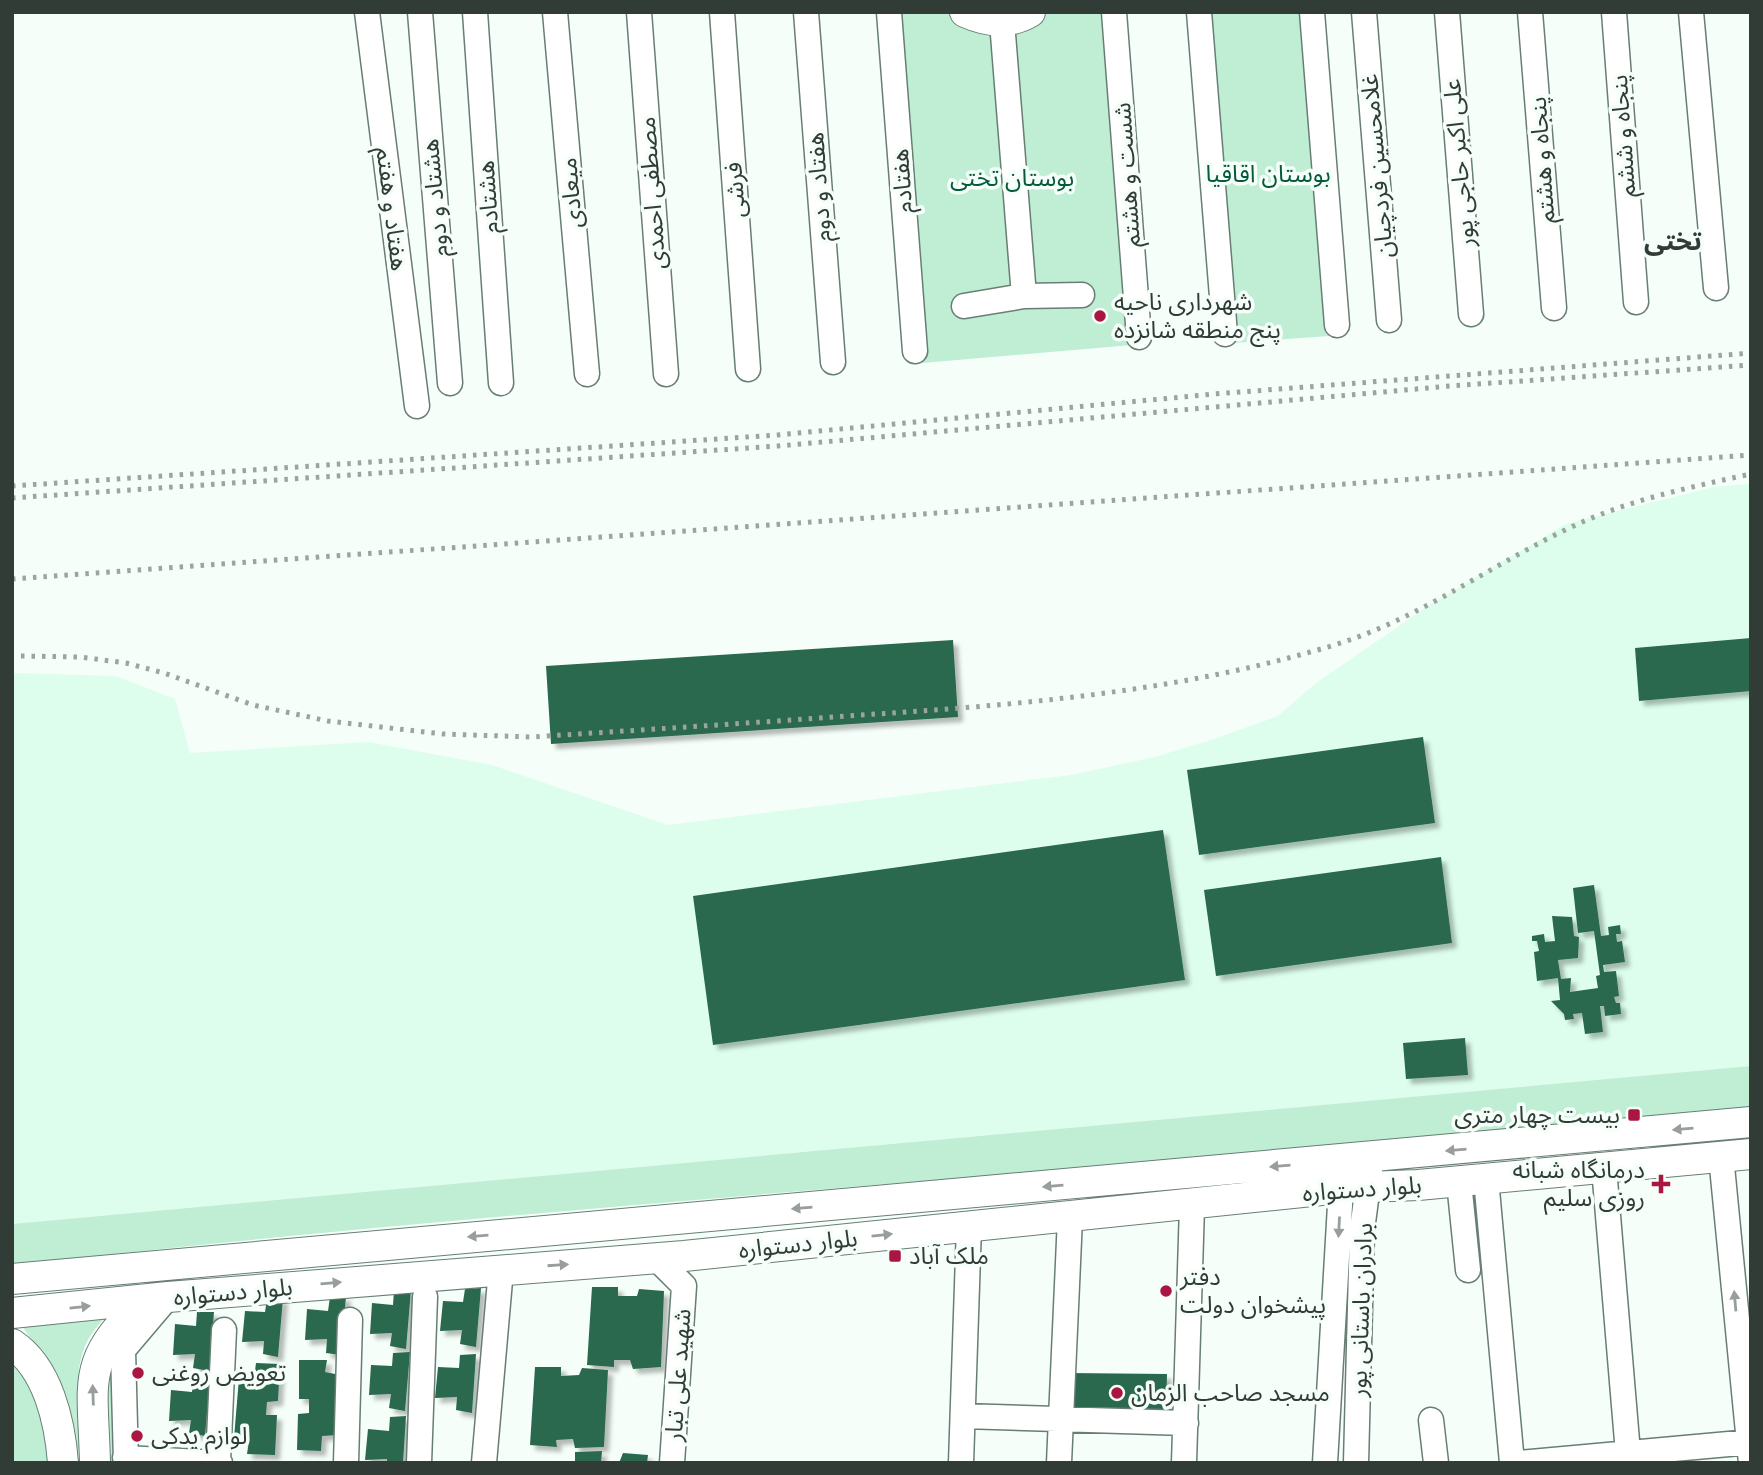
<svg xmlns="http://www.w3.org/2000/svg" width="1763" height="1475" viewBox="0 0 1763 1475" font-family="Lato,'Noto Sans Arabic',sans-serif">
<defs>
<filter id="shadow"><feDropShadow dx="5" dy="5" stdDeviation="2" flood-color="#0004"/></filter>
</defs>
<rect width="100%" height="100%" fill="#f5fef9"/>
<!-- built -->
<path fill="#ddfeec" d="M1751 484V1066L12 1224V673L116 676 175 699 190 753 368 742 492 765 668 825 1071 775 1155 757 1208 741 1278 716 1316 683 1431 604 1566 524 1714 487Z"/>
<!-- green -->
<path fill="#bfeed5" d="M892 12H1104L1132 345 922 363Z
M1208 12H1303L1329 336 1234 343Z
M1751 1066V1107C1172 1168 591 1200 12 1265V1224Z
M106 1317C68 1353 80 1390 79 1437 79 1445 79 1457 76 1463L46 1359 21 1325Z
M118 1335 116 1463H107L102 1375Z
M12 1357 33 1382 54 1463H12Z"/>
<!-- building -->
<path fill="#29694d" filter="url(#shadow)" d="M1751 638V691L1639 701 1635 648Z
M953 640 958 717 551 744 546 666Z
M1423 737 1435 823 1199 855 1187 770Z
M1163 830 1185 980 713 1045 693 896Z
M1441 857 1452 943 1216 976 1204 890Z
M1594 885 1601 936 1609 935 1608 927 1620 925 1621 934H1616L1617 942 1622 941 1625 962 1603 965 1604 972 1616 971 1619 996 1614 997 1616 1003H1620L1621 1014 1605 1016 1604 1006H1600L1603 1032 1585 1034 1582 1013 1573 1014 1574 1019 1565 1020 1564 1014 1551 1001 1560 1000 1558 978 1537 981 1534 952 1539 951 1537 941H1532V936L1544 934 1545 942 1555 941 1552 916 1572 917 1574 936 1579 937 1578 958 1558 960 1561 979 1571 978 1570 992 1598 988 1596 976 1600 975 1594 931 1578 933 1573 888Z
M1465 1038 1468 1075 1406 1079 1403 1043Z
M592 1287H618V1296H637L639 1289 664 1291 661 1367 633 1369 630 1360H614V1367L587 1365Z
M481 1288 476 1347 460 1344 462 1330 440 1331 443 1301 463 1302 465 1289Z
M411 1290 406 1349 390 1346 392 1333 370 1334 372 1303 393 1305 394 1291Z
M346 1296 341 1355 326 1353 327 1339 305 1340 307 1309 328 1311 330 1297Z
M283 1298 278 1357 263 1354 264 1341 242 1342 245 1311 265 1312 267 1299Z
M197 1312H214L209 1371 193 1368 195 1354 173 1355 175 1324 196 1326Z
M410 1352 405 1411 389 1408 391 1394 369 1395 371 1365 392 1366 393 1353Z
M476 1354 472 1413 456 1410 457 1397 435 1398 438 1367 459 1368 460 1355Z
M299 1360H327L325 1372 340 1375 338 1435 322 1436 321 1451 297 1450 298 1414 309 1413V1399H299Z
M256 1363 280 1364 278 1401 267 1402 266 1415H277L275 1455 247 1454 249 1441 234 1438 239 1378H254Z
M535 1367H561V1376L579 1375 582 1368 608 1370 604 1447 575 1448 573 1439 556 1440 557 1447 530 1445Z
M1068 1373 1167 1374 1166 1412 1068 1411Z
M193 1378H210L205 1436 189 1433 191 1420 169 1421 171 1390 192 1392Z
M406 1416 403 1463H387V1459L365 1460 368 1429 389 1431 390 1417Z
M602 1451 601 1463H575V1452Z
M623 1453 648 1455 647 1463H619Z"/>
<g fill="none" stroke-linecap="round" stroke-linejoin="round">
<!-- minor casing -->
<g stroke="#687e73" stroke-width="27">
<path id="minor" d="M367 12 417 406
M420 12 450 383
M475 12 501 383
M555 12 587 374
M639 12 666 374
M722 12 748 369
M806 12 833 362
M889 12 915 351
M1114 12 1139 337
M1199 12 1225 334
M1312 12 1337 325
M1364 12 1389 320
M1447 12 1471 314
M1530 12 1554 308
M1614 12 1636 302
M1691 12 1716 288
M1002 22 1024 296
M964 306 1024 296 1082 295
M1721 1156 1751 1463
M1604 1168 1628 1453
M1486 1179 1512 1463
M1459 1182 1468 1270
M656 1258 684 1286 672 1463
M963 1416 1186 1423
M1431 1420 1436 1463
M125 1458 220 1463
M218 1461 224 1330
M126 1463 123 1350 168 1297
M346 1463 350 1320
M419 1463 425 1297
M484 1463 501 1269
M961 1463 969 1226
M1059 1463 1070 1218
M1184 1463 1192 1206
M1325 1463 1341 1188 1345 1171
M1356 1463 1362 1230 1370 1170
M1519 1463 1751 1442"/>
</g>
<!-- major casing -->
<g stroke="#687e73" stroke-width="32">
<path id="major" d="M965 12C987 22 1008 25 1030 12
M12 1279 1751 1122
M12 1313 168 1297 684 1256 1341 1188 1418 1185 1751 1154
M12 1344C48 1368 60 1422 63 1463
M95 1463C93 1378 80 1362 145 1300"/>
</g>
<!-- minor -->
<use href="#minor" stroke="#fff" stroke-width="24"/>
<!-- major -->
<use href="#major" stroke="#fff" stroke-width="30"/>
<!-- rail -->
<path stroke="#9ba5a0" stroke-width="5" stroke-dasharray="3.5 7" stroke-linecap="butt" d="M12 486 777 435 1214 394 1751 353
M12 498 778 446 1450 386 1751 365
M12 579 1751 455
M21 656 80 657 126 663 164 673 253 705 328 721 443 734 531 737C641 730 751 723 861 715 1018 705 1179 692 1331 646 1415 621 1485 569 1563 531 1623 501 1686 488 1751 474"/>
</g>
<!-- one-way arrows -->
<defs><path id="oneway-solid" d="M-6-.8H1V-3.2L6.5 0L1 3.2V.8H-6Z" transform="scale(1.75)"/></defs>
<g fill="#989e9b">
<use href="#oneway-solid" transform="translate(1683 1129) rotate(175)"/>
<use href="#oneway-solid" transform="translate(1456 1150) rotate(175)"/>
<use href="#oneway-solid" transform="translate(1280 1166) rotate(175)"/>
<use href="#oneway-solid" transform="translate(1053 1186) rotate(175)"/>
<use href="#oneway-solid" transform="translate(802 1208) rotate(175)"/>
<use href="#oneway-solid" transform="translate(1339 1227) rotate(93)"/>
<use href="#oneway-solid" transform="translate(882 1235) rotate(-6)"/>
<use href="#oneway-solid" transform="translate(478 1236) rotate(175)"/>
<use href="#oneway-solid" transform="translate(558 1265) rotate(-4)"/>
<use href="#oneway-solid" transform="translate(331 1283) rotate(-5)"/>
<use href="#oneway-solid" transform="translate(1735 1301) rotate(-95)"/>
<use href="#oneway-solid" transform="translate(80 1307) rotate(-6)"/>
<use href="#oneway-solid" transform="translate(93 1395) rotate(-92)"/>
</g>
<!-- markers -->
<g fill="#aa1542" stroke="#f5fef9" stroke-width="2.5">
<circle cx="1100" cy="316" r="7"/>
<rect x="1627" y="1108" width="14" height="14" rx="3.5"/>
<path d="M1657.5 1173.5h7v7h7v7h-7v7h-7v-7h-7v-7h7z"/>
<rect x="888" y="1249" width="14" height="14" rx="3.5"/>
<circle cx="1166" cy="1291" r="7"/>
<circle cx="138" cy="1373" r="7"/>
<circle cx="1117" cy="1393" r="7"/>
<circle cx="137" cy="1436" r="7"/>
</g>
<g text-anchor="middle" stroke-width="7" stroke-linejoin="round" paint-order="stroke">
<!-- street labels -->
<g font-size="24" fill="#323c37" stroke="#f5fef9">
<text transform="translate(1623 136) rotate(-94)" y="8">پنجاه و ششم</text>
<text transform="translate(1542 160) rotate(-94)" y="8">پنجاه و هشتم</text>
<text transform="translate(1459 163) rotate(-95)" y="8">علی اکبر حاجی پور</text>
<text transform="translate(1377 166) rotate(-95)" y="8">غلامحسین فردچیان</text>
<text transform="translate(1127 175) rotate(-94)" y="8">شست و هشتم</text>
<text transform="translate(902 181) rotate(-94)" y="8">هفتادم</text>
<text transform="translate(819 187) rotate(-94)" y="8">هفتاد و دوم</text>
<text transform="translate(735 190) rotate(-94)" y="8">فرشی</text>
<text transform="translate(571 193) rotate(-95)" y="8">میعادی</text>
<text transform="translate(652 193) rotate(-94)" y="8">مصطفی احمدی</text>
<text transform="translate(488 197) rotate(-94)" y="8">هشتادم</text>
<text transform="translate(435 198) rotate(-95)" y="8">هشتاد و دوم</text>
<text transform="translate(392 209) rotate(83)" y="8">هفتاد و هفتم</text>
<text transform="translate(1362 1189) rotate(-4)" y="8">بلوار دستواره</text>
<text transform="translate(798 1244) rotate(-6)" y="8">بلوار دستواره</text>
<text transform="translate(233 1292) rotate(-5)" y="8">بلوار دستواره</text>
<text transform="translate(1361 1310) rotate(-88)" y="8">برادران باستانی پور</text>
<text transform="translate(678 1375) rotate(-86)" y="8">شهید علی تبار</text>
</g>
<!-- park labels -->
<g font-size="24" fill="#065a3c" stroke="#f5fef9">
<text x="1268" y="182">بوستان اقاقیا</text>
<text x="1012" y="186">بوستان تختی</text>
</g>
<!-- poi labels -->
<g font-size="24" fill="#323c37" stroke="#f5fef9" text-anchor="start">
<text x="1114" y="310">شهرداری ناحیه<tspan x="1114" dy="28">پنج منطقه شانزده</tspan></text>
<text x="1620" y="1123" text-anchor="end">بیست چهار متری</text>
<text x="1645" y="1178" text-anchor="end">درمانگاه شبانه<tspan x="1645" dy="28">روزی سلیم</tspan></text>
<text x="909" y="1264">ملک آباد</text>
<text x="1180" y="1285">دفتر<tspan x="1180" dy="28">پیشخوان دولت</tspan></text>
<text x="152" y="1381">تعویض روغنی</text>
<text x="1131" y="1401">مسجد صاحب الزمان</text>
<text x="151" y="1444">لوازم یدکی</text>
</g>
<!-- neighbourhood labels -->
<g font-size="26" font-weight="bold" fill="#323c37" stroke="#f5fef9">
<text x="1673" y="250">تختی</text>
</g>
</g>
<!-- border -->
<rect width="1763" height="1475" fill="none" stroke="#323c37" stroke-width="28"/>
</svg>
